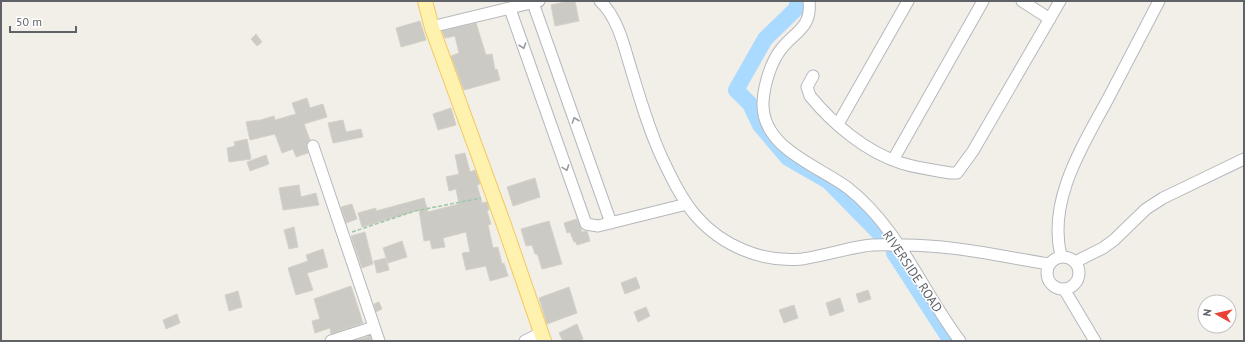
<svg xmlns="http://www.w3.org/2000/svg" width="1245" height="342" viewBox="0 0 1245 342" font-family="'PT Sans',sans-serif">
<rect width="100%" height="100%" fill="#f1efe8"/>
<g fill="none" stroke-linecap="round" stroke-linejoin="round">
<!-- river -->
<path stroke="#aadaff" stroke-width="16" d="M797 1 798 7 765 39 736 90 750 104 760 125 788 158 828 181 882 236
M894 253 951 341"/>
</g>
<!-- building -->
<path fill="#cccac5" stroke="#d6d1c6" d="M569 1H575L579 21 555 26 551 5Z
M420 21 426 40 401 47 396 28Z
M476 23 486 55 492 54 495 70 497 69 500 80 464 90 451 56 459 53 455 36 445 38 442 31Z
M256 34 262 42 257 46 251 39Z
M307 98 310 108 323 104 327 117 304 124 310 140 306 145 308 153 296 157 293 149 282 153 275 134 250 140 246 122 257 120V121L274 116 275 120 296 114 292 103Z
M451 108 456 125 438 130 433 114Z
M343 120 346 132 361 129 363 137 333 143 328 123Z
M247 139 251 159 229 162 227 148 235 146 234 142Z
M465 153 470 172 475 170 479 181 480 184 477 185 482 203 487 202 489 210 487 211 491 224 488 225 493 248 498 247 502 264 504 263 508 276 490 281 486 266 466 270 462 253 470 252 466 232 443 238 445 247 432 249 430 240 424 241 419 210 362 227 358 213 376 208V211L424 198 428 212 459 204 456 189 449 191 446 177 459 174 455 155Z
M266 155 269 164 250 171 247 162Z
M535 178 540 197 513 206 507 187Z
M299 185 301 197 316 193 319 205 283 210 279 188Z
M352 204 357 219 346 223 341 207Z
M577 219 582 232 587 231 590 241 577 245 576 242H574L570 232 567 233 564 223Z
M549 221 562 264 542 269 538 256 537 254H535L532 245 526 246 521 229Z
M294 227 298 247 289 249 284 230Z
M365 232 373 264 362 268 351 236Z
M402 241 407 257 388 263 383 248Z
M323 249 328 267 307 273 313 290 296 295 288 268 308 261 306 255Z
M386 258 389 270 377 273 374 261Z
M636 277 640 288 625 294 621 283Z
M351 286 363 323 331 334 330 328 315 333 312 321 320 319 314 299Z
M569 287 577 313 547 324 539 298Z
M868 290 871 299 859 303 856 294Z
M238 291 242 307 229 311 225 295Z
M840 298 844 311 830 316 826 303Z
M379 302 382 309 376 312 374 304Z
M794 305 798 318 784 323 779 310Z
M646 307 650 316 638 322 634 312Z
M177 314 180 323 166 329 163 320Z
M577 324 583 339 578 341H563L559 333Z
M370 336 372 341H355L357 340Z"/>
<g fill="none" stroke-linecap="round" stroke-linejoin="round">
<!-- minor casing -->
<g stroke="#b5b8bc" stroke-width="13">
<path id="minor" d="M600 1C618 18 624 46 631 69 640 99 649 130 662 158 671 177 682 200 696 216 722 246 763 263 802 259 823 256 844 249 864 246 875 244 887 245 898 245 948 244 999 256 1049 264
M809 1C812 27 796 31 782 48 771 61 764 85 763 102 761 148 817 165 848 188 899 228 922 291 960 341
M1022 1 1050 19
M533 3 611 223
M510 9 586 224 598 226 687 204
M431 27 539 1
M813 76 807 87 810 96C833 124 866 152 901 163 917 168 934 170 950 173H957L973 151 1060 1
M838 124 908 1
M313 146 379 341
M893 160 983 1
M1061 256C1047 199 1084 144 1110 95 1126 64 1143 32 1159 1
M1047 273a16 16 0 1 1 32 0a16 16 0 1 1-32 0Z
M1075 262 1103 248 1114 240 1146 209 1163 198 1244 159
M1064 289 1095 341
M331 341 374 327
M525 341 541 333"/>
</g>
<!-- major casing -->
<g stroke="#f2c960" stroke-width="16">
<path id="major" d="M425 1 432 28 504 225 544 341"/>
</g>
<!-- path -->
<path stroke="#9cc7a9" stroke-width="1.5" stroke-dasharray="4 2" stroke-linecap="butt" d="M352 232 415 211 481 198"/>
<!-- minor -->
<use href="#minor" stroke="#fff" stroke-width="11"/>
<!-- major -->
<use href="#major" stroke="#fff2af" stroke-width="14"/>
</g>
<!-- one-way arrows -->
<defs><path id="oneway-chevron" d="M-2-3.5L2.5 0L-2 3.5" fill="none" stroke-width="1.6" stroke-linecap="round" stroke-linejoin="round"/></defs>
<g stroke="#979a9d">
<use href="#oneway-chevron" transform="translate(523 46) rotate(71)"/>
<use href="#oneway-chevron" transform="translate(575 120) rotate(-109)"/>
<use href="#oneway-chevron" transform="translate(566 168) rotate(70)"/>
</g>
<g text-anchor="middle" stroke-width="3" stroke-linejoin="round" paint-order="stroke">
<!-- street labels -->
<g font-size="13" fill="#5f6368" stroke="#fff">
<text transform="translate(913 271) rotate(56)" y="5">RIVERSIDE ROAD</text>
</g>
</g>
<!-- border -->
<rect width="1245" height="342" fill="none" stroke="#5f6368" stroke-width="4"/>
<!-- north arrow -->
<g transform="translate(1217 314) rotate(278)"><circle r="19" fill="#ffffff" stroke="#bfc1c3"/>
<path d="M0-3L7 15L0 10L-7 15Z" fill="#ea4335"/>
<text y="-6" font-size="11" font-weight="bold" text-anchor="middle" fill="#5f6368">N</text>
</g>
<!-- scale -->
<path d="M10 26v6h66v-6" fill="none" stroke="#5f6368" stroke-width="2"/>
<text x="16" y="26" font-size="12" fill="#5f6368" stroke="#ffffff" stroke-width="3" paint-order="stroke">50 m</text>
</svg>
